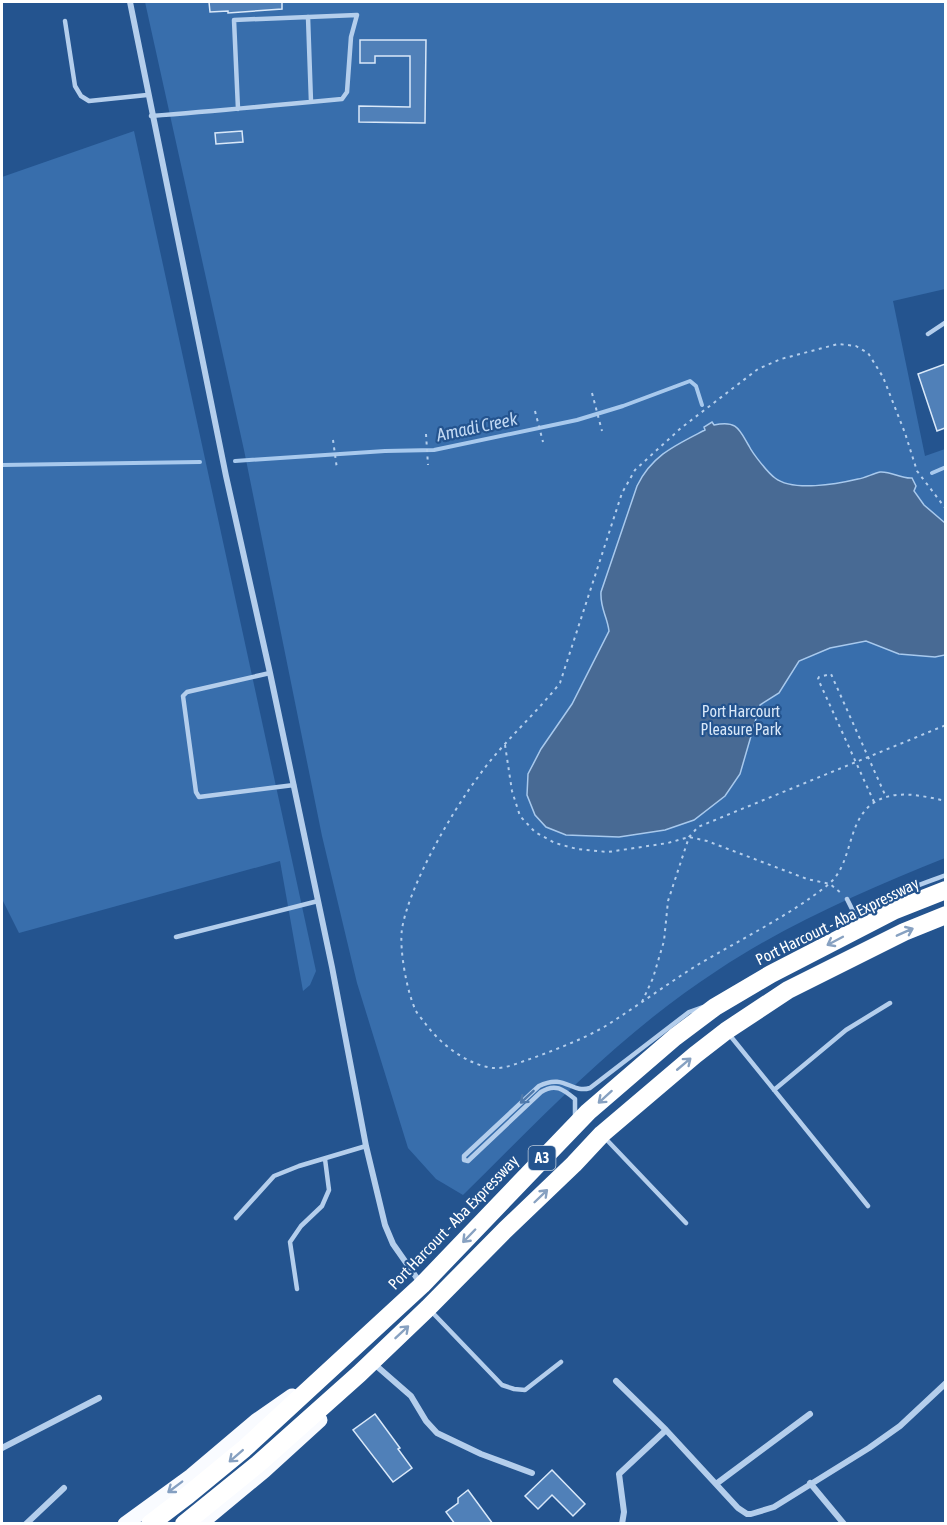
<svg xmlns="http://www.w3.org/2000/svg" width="947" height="1525" viewBox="0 0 947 1525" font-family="'Asap Condensed',sans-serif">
<rect width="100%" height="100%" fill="#24548f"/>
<!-- green -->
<path fill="#386eac" d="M145 2H945V289L893 301 925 456 945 449V858C866 890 789 923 718 970 622 1032 544 1115 463 1195L436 1179 408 1148 357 983 322 836 244 450Z
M134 131 316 971 310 985 303 991 280 861 19 933 2 899V177Z"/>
<!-- water -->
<path fill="#486a94" stroke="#a8c9ed" stroke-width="1.5" d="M712 422 714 425C737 420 739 429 749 446 753 454 768 473 775 478 793 492 837 484 858 479 865 478 872 474 880 472 891 471 901 479 912 478L916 486 914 491 924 505 945 523V655L935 657 899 654 866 641 830 648 799 661 779 693 760 705 740 774 725 796 694 820 665 830 619 837 566 835 546 827 535 815 527 795 528 774 541 749 572 704 609 631C607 615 600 609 601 592L637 486C652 455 676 445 705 430L704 427Z"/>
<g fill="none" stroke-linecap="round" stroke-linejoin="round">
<!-- stream -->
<path stroke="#a8c9ed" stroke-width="4" d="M235 461 385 451 434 450 577 420 623 406 690 381 696 386 702 405
M2 465 200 462
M932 473 946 467"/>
</g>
<!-- building -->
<path fill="#5080b8" stroke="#d9e8f9" stroke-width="1.5" d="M209 2H282V9L228 13V11L210 12Z
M360 40H426L425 123 359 122V106L410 107V56H375V63H360Z
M242 131 243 142 216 144 215 133Z
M945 364V428L937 431 918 374Z
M375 1414 400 1448 398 1449 412 1468 393 1482 353 1430Z
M552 1470 585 1504 573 1516 552 1495 538 1509 525 1496Z
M468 1490 493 1524H455L446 1512 458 1503V1498Z"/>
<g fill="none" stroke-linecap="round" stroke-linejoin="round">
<!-- path -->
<path stroke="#b4ceec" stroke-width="2" stroke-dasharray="3 4.5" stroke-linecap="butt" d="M592 393 602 431
M535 411 543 442
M426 434 428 465
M333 440 337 469
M946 509 917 471 905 433 883 377 868 353 856 346 838 344 781 359 758 369 681 428 635 470 622 493 560 683C534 716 502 743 478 777 451 813 409 886 402 929 399 949 407 993 416 1011 418 1015 422 1019 425 1023 439 1043 467 1065 493 1068 506 1069 520 1062 533 1058 557 1049 581 1040 604 1027 636 1007 667 984 699 964 735 943 772 924 806 901 814 895 824 889 831 882 853 861 847 819 875 802 896 789 923 796 946 801
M505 745 512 791 520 816 535 832 555 843 577 849 608 852 668 843 689 837 707 841 807 879 830 884 841 893
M874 802 818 679 819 677 831 674 886 797
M642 1002 653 978 664 941 668 901 689 837 698 827 946 725"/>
<!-- lane -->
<path stroke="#b4ceec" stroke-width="4.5" d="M308 17 311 102
M65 21 75 86 81 96 89 101 147 95
M151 116C215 111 279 105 342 99L347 92 351 37 357 15 234 20 238 109
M928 334 946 322
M270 673 187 692 183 696 196 792 199 797 294 785
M847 899 860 925
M863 920C870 900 926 883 946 875
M176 937 318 901
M728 1033 868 1206
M774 1090 846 1030 890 1003
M575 1116V1099C563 1089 555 1083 541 1092L468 1161 464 1160V1156L539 1086C565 1073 571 1094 590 1088L689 1012 703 1007
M605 1138 686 1223
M236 1218 274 1176 299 1166 366 1146
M297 1289 290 1242 301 1226 322 1206 329 1190 325 1159
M430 1310 502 1385 514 1389 525 1390 561 1362"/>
<!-- street -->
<path stroke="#b4ceec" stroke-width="6" d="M130 2 226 476 270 673 332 967 366 1146 385 1225 393 1244 421 1284
M372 1362 411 1396 426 1421 437 1433 481 1454 532 1473
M616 1381 666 1430 738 1508 747 1514H751L774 1507 869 1448 900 1426 946 1383
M2 1448 99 1398
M810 1483 844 1524
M716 1484 810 1414
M26 1524 64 1488
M622 1524 624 1512 619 1474 666 1430"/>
<!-- primary -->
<path stroke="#f9fbff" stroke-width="15" d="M125 1524 191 1476 256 1421 292 1396
M200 1524 264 1471 320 1420"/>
<!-- highway -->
<path stroke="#fff" stroke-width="18" d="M150 1524 188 1495 244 1449 422 1285 588 1112 675 1037 715 1007 771 974 895 910 946 890
M184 1524 258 1464 359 1374 428 1308 505 1230 574 1164 602 1134 695 1055 726 1031 788 990 904 932 946 915"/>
</g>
<!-- one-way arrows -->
<defs><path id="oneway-shaft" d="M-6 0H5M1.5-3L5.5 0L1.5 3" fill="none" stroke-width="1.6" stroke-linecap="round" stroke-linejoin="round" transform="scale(1.5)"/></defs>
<g stroke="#87a1c1">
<use href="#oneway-shaft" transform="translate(905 932) rotate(-24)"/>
<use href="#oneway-shaft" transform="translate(835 941) rotate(152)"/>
<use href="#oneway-shaft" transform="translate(684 1064) rotate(-40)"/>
<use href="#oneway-shaft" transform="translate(605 1097) rotate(138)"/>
<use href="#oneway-shaft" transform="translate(541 1196) rotate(-44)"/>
<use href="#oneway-shaft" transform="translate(469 1236) rotate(134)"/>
<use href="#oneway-shaft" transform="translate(402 1332) rotate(-43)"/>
<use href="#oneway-shaft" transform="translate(236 1456) rotate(139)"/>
</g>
<use stroke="#4f79ab" href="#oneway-shaft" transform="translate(527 1097) rotate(137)"/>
<use stroke="#849fc1" href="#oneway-shaft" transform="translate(175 1487) rotate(143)"/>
<g text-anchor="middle" stroke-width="4.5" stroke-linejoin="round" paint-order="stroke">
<!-- shield labels -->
<rect fill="#24548f" stroke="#bdccdd" stroke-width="1.5" x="528.5" y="1146" width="27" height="24" rx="4.5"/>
<g font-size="15" font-weight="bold" fill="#fff">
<text x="542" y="1163">A3</text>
</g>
<!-- park labels -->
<g font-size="16" fill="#d9e8f9" stroke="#24548f">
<text x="741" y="717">Port Harcourt<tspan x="741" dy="18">Pleasure Park</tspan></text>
</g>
<!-- street labels -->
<g font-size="16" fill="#fff" stroke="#24548f">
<text transform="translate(837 921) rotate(-26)" y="6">Port Harcourt - Aba Expressway</text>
<text transform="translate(453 1222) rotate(-46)" y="6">Port Harcourt - Aba Expressway</text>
</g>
<!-- water labels -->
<g font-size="18" font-style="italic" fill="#c0d8f3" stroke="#24548f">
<text transform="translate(477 427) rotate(-12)" y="6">Amadi Creek</text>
</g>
</g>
<!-- border -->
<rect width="947" height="1525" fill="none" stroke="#ffffff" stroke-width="6"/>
</svg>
